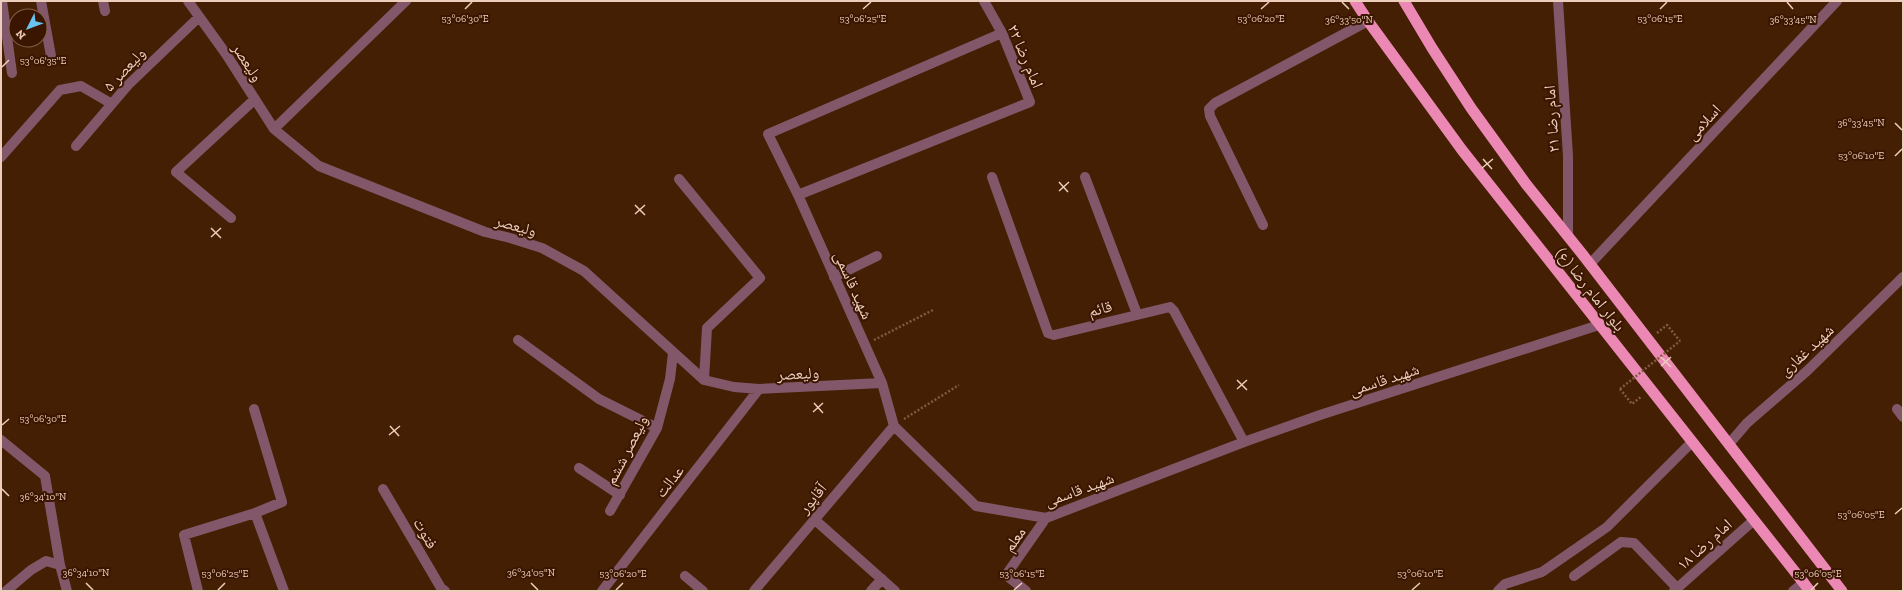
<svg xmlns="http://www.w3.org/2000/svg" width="1904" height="592" viewBox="0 0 1904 592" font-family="'Zilla Slab','Noto Naskh Arabic',serif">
<rect width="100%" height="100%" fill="#451f03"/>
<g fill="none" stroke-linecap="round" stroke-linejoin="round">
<!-- path -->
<path stroke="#7f5b42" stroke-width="2.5" stroke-dasharray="2 2" stroke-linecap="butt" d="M1657 333 1667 325 1680 341
M874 340 933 310
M1620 389 1632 404 1642 396
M904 419 959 385"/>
<!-- minor -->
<path stroke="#83576a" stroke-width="10" d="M2 1 12 73
M41 1 51 56
M103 1 105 11
M188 1 226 54 274 129 319 166 485 232 510 238 542 248 584 271 704 380 734 387 759 389 882 383
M1002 33 768 134 798 195 882 383 894 426 976 506 1046 518 1244 442 1320 415 1599 325
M274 129 406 1
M76 146 128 85 199 17
M1 157 60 90 81 86 112 104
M992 177 1048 333 1054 335 1170 307 1174 311 1244 442
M1085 177 1137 314
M679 179 760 278 707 328 704 380
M798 195 1030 102 1002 33 984 1
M231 218 176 172 255 99
M1263 225 1210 116 1209 109 1215 103 1368 21
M1590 264 1837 1
M834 277 877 256
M518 340 599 399 657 428
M1897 409 1903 417
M1 440 45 476 60 565 67 591
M1729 444 1747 423 1807 371 1903 277
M579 468 620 495
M383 489 441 588 445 591
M610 511 657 428 670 379 673 353
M255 513 284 591
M814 519 895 591
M685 576 703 591
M1574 576 1621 542 1634 543 1677 588
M6 591 31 570 46 561 60 565
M198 591 184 535 255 513 282 502 254 409
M602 591 759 389
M754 591 894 426
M871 591 882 579
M1026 591 1006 575 1046 518
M1498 591 1505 584 1542 572 1607 527 1692 442
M1674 591 1754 520"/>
<!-- tertiary -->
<path stroke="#83576a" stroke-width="10" d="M1558 1 1568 156V236
M1793 591 1804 582"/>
<!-- trunk -->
<path stroke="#ec88b4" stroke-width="11" d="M1355 1 1368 21 1462 150 1810 591
M1404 1 1432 48 1471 108 1526 184 1583 255 1842 591"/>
<!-- path-bridge -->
<path stroke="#7f5b42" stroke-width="2.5" stroke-dasharray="2 2" stroke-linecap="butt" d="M1620 389 1680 341"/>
</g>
<!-- ticks -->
<path fill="none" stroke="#edcebc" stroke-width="1.5" d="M1342 2 1349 9M1787 2 1793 9M465 9 472 2M863 9 871 2M1261 9 1269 2M1660 9 1667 2M2 67 9 60M1895 123 1902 130M1895 156 1902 149M1483 159 1492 169M1482 168 1493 159M1059 182 1068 192M1059 191 1069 182M635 205 645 215M635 214 645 205M211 228 221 238M211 237 221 228M1661 357 1671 367M1661 366 1671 357M1237 380 1247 390M1237 389 1247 380M814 403 823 413M813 412 823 403M2 425 9 419M390 426 399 436M389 435 400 426M2 489 9 496M1895 514 1902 508M86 583 93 590M531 583 538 590M218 590 225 583M616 590 623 583M1014 590 1022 583M1412 590 1420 583M1811 590 1818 583"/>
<g text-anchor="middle" stroke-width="4" stroke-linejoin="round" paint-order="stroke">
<!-- street labels -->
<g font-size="16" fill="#edcebc" stroke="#3a1500">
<text transform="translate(1026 56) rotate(67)" y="6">امام رضا ۲۲</text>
<text transform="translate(248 62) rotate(57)" y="6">ولیعصر</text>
<text transform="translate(124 69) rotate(-47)" y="6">ولیعصر ۵</text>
<text transform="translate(1551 119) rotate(-94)" y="6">امام رضا ۲۱</text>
<text transform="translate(1703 122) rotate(-47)" y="6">اسلامی</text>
<text transform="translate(516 225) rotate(16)" y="6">ولیعصر</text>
<text transform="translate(854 285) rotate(66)" y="6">شهید قاسمی</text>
<text transform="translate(1591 289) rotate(52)" y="6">بلوار امام رضا (ع)</text>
<text transform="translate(1100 308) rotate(-14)" y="6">قائم</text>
<text transform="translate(1806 350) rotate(-43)" y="6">شهید غفاری</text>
<text transform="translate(798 373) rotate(-3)" y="6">ولیعصر</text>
<text transform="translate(1384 379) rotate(-18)" y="6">شهید قاسمی</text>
<text transform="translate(626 450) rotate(-63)" y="6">ولیعصر ششم</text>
<text transform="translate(669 481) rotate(-52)" y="6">عدالت</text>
<text transform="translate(1079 489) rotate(-20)" y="6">شهید قاسمی</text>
<text transform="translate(812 498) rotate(-50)" y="6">آقاپور</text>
<text transform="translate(426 533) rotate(60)" y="6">فتوت</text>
<text transform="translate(1014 539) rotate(-55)" y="6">معلم</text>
<text transform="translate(1704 544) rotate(-42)" y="6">امام رضا ۱۸</text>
</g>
</g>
<g font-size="10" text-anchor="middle" fill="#edcebc" stroke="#3a1500" stroke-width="4" stroke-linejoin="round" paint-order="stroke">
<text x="465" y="22">53°06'30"E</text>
<text x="863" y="22">53°06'25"E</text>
<text x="1261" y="22">53°06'20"E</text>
<text x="1660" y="22">53°06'15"E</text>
<text x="1349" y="23">36°33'50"N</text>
<text x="1793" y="23">36°33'45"N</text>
<text x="43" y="64">53°06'35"E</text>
<text x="1861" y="126">36°33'45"N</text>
<text x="1861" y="159">53°06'10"E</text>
<text x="43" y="422">53°06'30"E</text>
<text x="43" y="500">36°34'10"N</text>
<text x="1861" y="518">53°06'05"E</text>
<text x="86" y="576">36°34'10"N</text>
<text x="531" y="576">36°34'05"N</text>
<text x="225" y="577">53°06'25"E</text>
<text x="623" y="577">53°06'20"E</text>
<text x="1022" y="577">53°06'15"E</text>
<text x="1420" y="577">53°06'10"E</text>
<text x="1818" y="577">53°06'05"E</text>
</g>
<!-- border -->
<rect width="1904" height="592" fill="none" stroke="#edcebc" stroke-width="4"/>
<!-- north arrow -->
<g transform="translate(28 28) rotate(228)"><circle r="19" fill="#3a1500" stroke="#825f4b"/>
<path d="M0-3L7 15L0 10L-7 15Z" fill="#69c3f1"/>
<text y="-6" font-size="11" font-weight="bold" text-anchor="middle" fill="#edcebc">N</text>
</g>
</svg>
